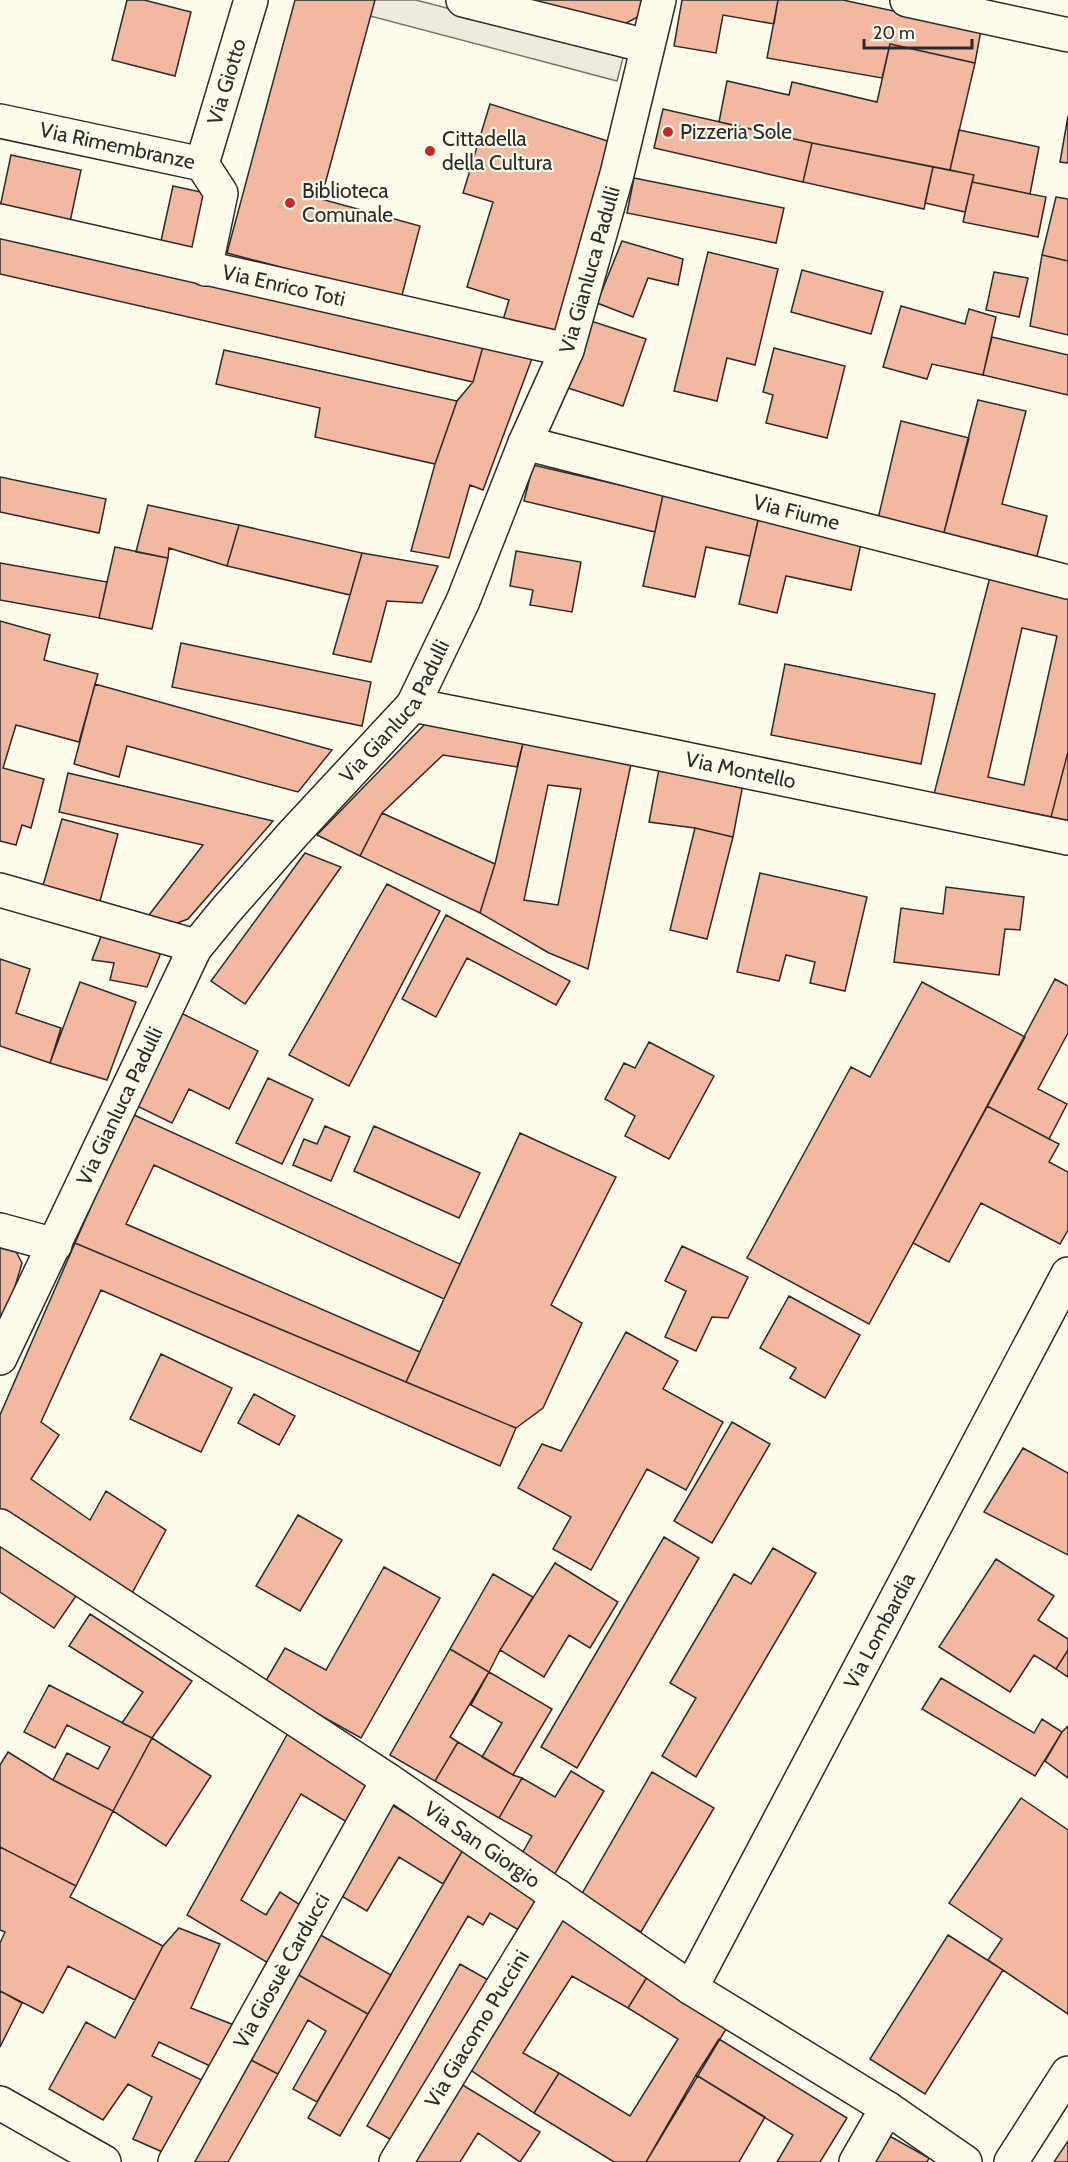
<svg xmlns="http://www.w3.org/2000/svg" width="1068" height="2162" viewBox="0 0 1068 2162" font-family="Cabin,sans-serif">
<rect width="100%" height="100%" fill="#fdfbea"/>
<!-- parking -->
<path fill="#eceadb" stroke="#74746e" stroke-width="1.5" d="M375 0H416L624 54 617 81 370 16Z"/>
<!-- building -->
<path fill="#f2b8a0" stroke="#2b2b2b" stroke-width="1.5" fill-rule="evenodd" d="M127 0H144L191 12 175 76 112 60Z
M295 0H375L321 199 420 226 401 299 227 253Z
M517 0H645L643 14 621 26Z
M682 0H778L774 24 723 15 716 53 674 46Z
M778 0H843L981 30 975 63 890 44 882 78 767 58Z
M890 44 975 63 950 170 812 143 719 122 727 81 789 95 792 82 877 102Z
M490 104 614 143 556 336 503 320 509 300 467 287 493 202 463 193Z
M663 109 812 143 803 182 654 148Z
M1068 116V163L1060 162Z
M959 130 1039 147 1030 194 972 182 974 175 950 170Z
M812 143 933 167 924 209 803 182Z
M11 155 81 170 70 222 0 207Z
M933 167 974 175 965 212 925 203Z
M634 178 784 208 776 243 627 213Z
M972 182 1046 197 1038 237 963 222Z
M173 186 210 194 196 258 159 250Z
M1056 197 1068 199V261L1042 255Z
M0 233 484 343 473 382 0 274Z
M622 241 683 259 678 285 648 278 633 317 597 303Z
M708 252 778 269 755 365 727 358 717 401 674 391Z
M1042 255 1068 261V335L1030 326Z
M802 270 883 292 871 334 791 312Z
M994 272 1028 278 1019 317 986 310Z
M901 306 965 324 969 309 996 317 983 375 932 364 927 379 883 367Z
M588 320 646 339 623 406 565 387Z
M992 337 1068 355V395L983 375Z
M484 343 533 356 483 490 470 485 449 558 411 551 435 464 457 401 473 382Z
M774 348 845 366 827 438 766 423 773 395 763 392Z
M224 350 457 401 435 464 315 437 320 408 216 384Z
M978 400 1026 411 1002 504 1047 516 1035 564 942 540Z
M901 421 969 438 942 540 877 523Z
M533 465 663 495 655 532 524 501Z
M0 477 106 499 99 533 0 512Z
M663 495 759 516 750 556 706 547 695 597 643 586Z
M148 505 239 525 227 566 169 548 168 558 136 552Z
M759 516 862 539 851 590 786 576 777 613 739 604Z
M239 525 362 553 350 595 227 566Z
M115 547 168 558 152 629 99 618Z
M516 551 581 562 572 612 530 605 533 590 510 586Z
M362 553 438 566 422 603 387 601 371 662 333 654Z
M0 563 107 582 99 618 0 600Z
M990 577 1068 597V752L1051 817 934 794ZM1022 628 1057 636 1024 785 988 777Z
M0 621 50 635 44 660 98 674 79 742 16 725 3 768 44 779 31 828 22 825 16 845 0 841Z
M181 643 371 682 362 726 172 687Z
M785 664 935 694 921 764 771 735Z
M95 684 332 750 298 792 127 746 119 777 74 764Z
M426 723 524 739 517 767 443 755 382 813 360 856 317 835Z
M524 739 631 764 588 969 549 953 480 913 495 864ZM548 785 581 789 558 905 524 900Z
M1068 752V822L1051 817Z
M659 769 743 784 733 837 695 828 649 822Z
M68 773 273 821 188 919 172 925 149 915 203 845 59 812Z
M382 813 495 864 480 913 360 856Z
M62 819 118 834 99 905 42 889Z
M695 828 733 837 707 939 670 930Z
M305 853 341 867 245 1004 211 981Z
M760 873 867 897 845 991 810 983 815 962 786 955 779 981 737 972Z
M387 884 440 911 349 1086 289 1055Z
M946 887 1024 897 1020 930 1005 929 999 975 894 962 901 908 943 914Z
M446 915 570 981 556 1005 467 958 436 1017 402 999Z
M104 929 156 941 160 955 147 987 110 980 114 963 92 960Z
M0 959 30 969 16 1013 61 1028 50 1063 0 1046Z
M1055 979 1068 986V1033L1038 1089 1067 1104 1049 1139 987 1106Z
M80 982 136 1002 107 1080 50 1063Z
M922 982 1025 1037 869 1324 747 1258 851 1067 870 1077Z
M181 1013 258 1051 229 1109 189 1089 172 1123 135 1105Z
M649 1042 714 1076 669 1159 625 1136 635 1116 605 1099 624 1063 635 1068Z
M268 1078 313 1099 282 1164 236 1143Z
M987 1106 1059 1144 1049 1162 1068 1172V1230L1060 1244 981 1203 949 1262 913 1243Z
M132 1114 460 1264 444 1299 154 1165 126 1224 420 1352 406 1382 75 1243Z
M325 1126 350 1137 331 1181 293 1165 304 1139 317 1144Z
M374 1126 480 1173 459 1218 354 1171Z
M520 1133 616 1177 551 1305 582 1323 543 1408 516 1428 406 1382Z
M0 1240 12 1244 22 1263 0 1337Z
M75 1243 516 1428 500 1466 101 1290 41 1422 59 1435 31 1479 90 1520 106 1491 166 1530 131 1595 0 1510V1415Z
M682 1246 748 1277 728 1318 712 1317 696 1351 665 1337 686 1291 665 1281Z
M789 1296 860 1335 825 1398 790 1378 796 1368 760 1348Z
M626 1332 678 1361 663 1389 723 1422 686 1490 647 1469 591 1570 553 1549 571 1517 518 1488 542 1444 561 1451Z
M161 1354 232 1388 201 1452 130 1419Z
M254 1394 295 1416 279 1445 238 1423Z
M732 1422 770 1444 712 1543 674 1521Z
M1023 1448 1068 1473V1555L984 1512Z
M298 1515 342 1540 300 1611 256 1586Z
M664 1537 699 1558 577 1768 541 1747Z
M0 1542 78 1593 54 1628 0 1592Z
M773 1548 816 1573 696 1777 662 1756 696 1698 670 1683 734 1574 751 1584Z
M996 1559 1054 1596 1038 1620 1068 1639V1650L1056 1669 1034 1655 1010 1692 939 1647Z
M555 1563 618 1602 590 1648 569 1635 544 1677 500 1650Z
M384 1567 440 1598 361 1738 264 1684 285 1648 326 1670Z
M493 1574 533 1597 500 1650 489 1672 450 1649Z
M90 1614 192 1681 152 1738 122 1723 143 1692 69 1646Z
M450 1649 489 1672 450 1737 458 1742 435 1781 390 1755Z
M1068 1650V1677L1056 1669Z
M489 1672 552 1709 513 1775 482 1757 502 1723 471 1705Z
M941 1678 1034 1733 1042 1719 1062 1732 1035 1776 922 1709Z
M49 1685 152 1738 113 1811 53 1780 67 1753 98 1769 110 1747 67 1725 55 1748 24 1732Z
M1068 1726V1778L1045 1761 1062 1732Z
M288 1733 371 1788 350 1824 301 1794 241 1900 266 1915 280 1892 302 1906 270 1964 187 1915Z
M152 1738 211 1776 166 1846 113 1811Z
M458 1742 513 1775 522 1778 499 1818 435 1781Z
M8 1752 53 1780 113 1811 76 1886 0 1847V1765Z
M571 1771 604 1791 553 1877 520 1857 532 1836 499 1818 522 1778 555 1797Z
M652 1772 714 1808 641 1932 580 1897Z
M1021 1798 1068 1830V2014L988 1960 1002 1939 949 1903Z
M392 1805 464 1848 443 1884 399 1857 367 1911 338 1894Z
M0 1847 76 1886 70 1897 163 1946 135 2000 68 1966 43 2013 0 1991V1943L5 1932 0 1930Z
M464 1848 549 1896 527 1935 490 1913 483 1925 468 1916 340 2136 308 2118Z
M564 1918 649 1974 628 2008 572 1976 523 2053 559 2073 534 2113 469 2069Z
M179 1928 220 1944 191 2008 234 2025 210 2066 159 2042 152 2056 208 2083 167 2154 133 2139 152 2097 128 2084 103 2120 49 2089 86 2022 115 2038 163 1946Z
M317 1933 391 1975 368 2014 295 1973Z
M948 1935 1003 1970 925 2094 870 2059Z
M460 1964 490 1981 397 2143 367 2126Z
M295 1973 368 2014 317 2102 293 2089 326 2031 308 2020 278 2074 247 2058Z
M649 1974 729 2024 646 2162H614L534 2113 559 2073 630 2116 678 2039 628 2008Z
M0 1991 22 2003 0 2047Z
M719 2039 847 2118 820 2162H777L793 2135 696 2075Z
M247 2058 278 2074 228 2162H189Z
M696 2075 765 2117 739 2162H646Z
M461 2084 540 2132 520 2162 478 2133 460 2162H414Z
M884 2133 929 2158 927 2162H868Z
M1068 2141V2162H1054Z"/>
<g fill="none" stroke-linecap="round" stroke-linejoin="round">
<!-- minor casing -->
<g stroke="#2b2b2b" stroke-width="36">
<g id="minor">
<path d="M463 0 647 46"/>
<path d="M907 0 1068 35"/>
<path id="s1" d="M0 121 202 164 221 193 205 269"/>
<path id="s2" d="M202 164 251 0"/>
<path id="s3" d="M0 221 567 350"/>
<path id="s4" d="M525 443 1068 582"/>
<path id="s5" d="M413 705 652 752 1068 838"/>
<path d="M0 890 185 943 195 948"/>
<path d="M0 1230 55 1245"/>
<path id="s6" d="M0 1358 195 948 226 910 294 833 413 705 463 601 525 443 567 350 617 174 659 0"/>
<path id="s7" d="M0 1526 388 1780 691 1988 887 2108 965 2162"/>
<path id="s8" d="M691 1988 1068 1274"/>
<path d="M0 2103 104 2162"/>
<path id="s9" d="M175 2162 388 1780"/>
<path id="s10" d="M396 2162 558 1896"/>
<path d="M856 2162 887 2108"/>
<path d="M1011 2162 1068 2073"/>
</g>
</g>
<!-- minor -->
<use href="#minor" stroke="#fdfbea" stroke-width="33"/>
</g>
<!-- markers -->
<g fill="#c62828" stroke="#fdfbea" stroke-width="2">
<circle cx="668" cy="132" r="6"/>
<circle cx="430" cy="151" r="6"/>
<circle cx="290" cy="203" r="6"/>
</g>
<g text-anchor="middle" stroke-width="4.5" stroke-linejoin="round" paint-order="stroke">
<!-- street labels -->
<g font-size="21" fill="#2b2b2b" stroke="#fdfbea">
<text dy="7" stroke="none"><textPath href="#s2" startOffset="86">Via Giotto</textPath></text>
<text dy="7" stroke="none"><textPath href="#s1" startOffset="120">Via Rimembranze</textPath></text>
<text dy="7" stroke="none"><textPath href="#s6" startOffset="1251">Via Gianluca Padulli</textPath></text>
<text dy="7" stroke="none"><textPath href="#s3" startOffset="291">Via Enrico Toti</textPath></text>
<text dy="7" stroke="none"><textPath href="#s4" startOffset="280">Via Fiume</textPath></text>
<text dy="7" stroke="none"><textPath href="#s6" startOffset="765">Via Gianluca Padulli</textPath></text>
<text dy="7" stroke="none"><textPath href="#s5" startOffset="334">Via Montello</textPath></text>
<text dy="7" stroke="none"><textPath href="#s6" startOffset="279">Via Gianluca Padulli</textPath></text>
<text dy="7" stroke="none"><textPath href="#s8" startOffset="404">Via Lombardia</textPath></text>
<text dy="7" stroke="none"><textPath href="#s7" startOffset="578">Via San Giorgio</textPath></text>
<text dy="7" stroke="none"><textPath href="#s9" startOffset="219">Via Giosuè Carducci</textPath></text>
<text dy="7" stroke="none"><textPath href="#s10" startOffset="156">Via Giacomo Puccini</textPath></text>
</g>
<!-- poi labels -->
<g font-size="21" fill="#2b2b2b" stroke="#fdfbea" text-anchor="start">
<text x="680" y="139">Pizzeria Sole</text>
<text x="442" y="146">Cittadella<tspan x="442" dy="24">della Cultura</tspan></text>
<text x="302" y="198">Biblioteca<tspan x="302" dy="24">Comunale</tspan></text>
</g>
</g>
<!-- scale -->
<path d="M864 39v9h108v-9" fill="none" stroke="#2b2b2b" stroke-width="3"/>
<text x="873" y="39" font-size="18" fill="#2b2b2b" stroke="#fdfbea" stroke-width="4.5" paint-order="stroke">20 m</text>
</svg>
